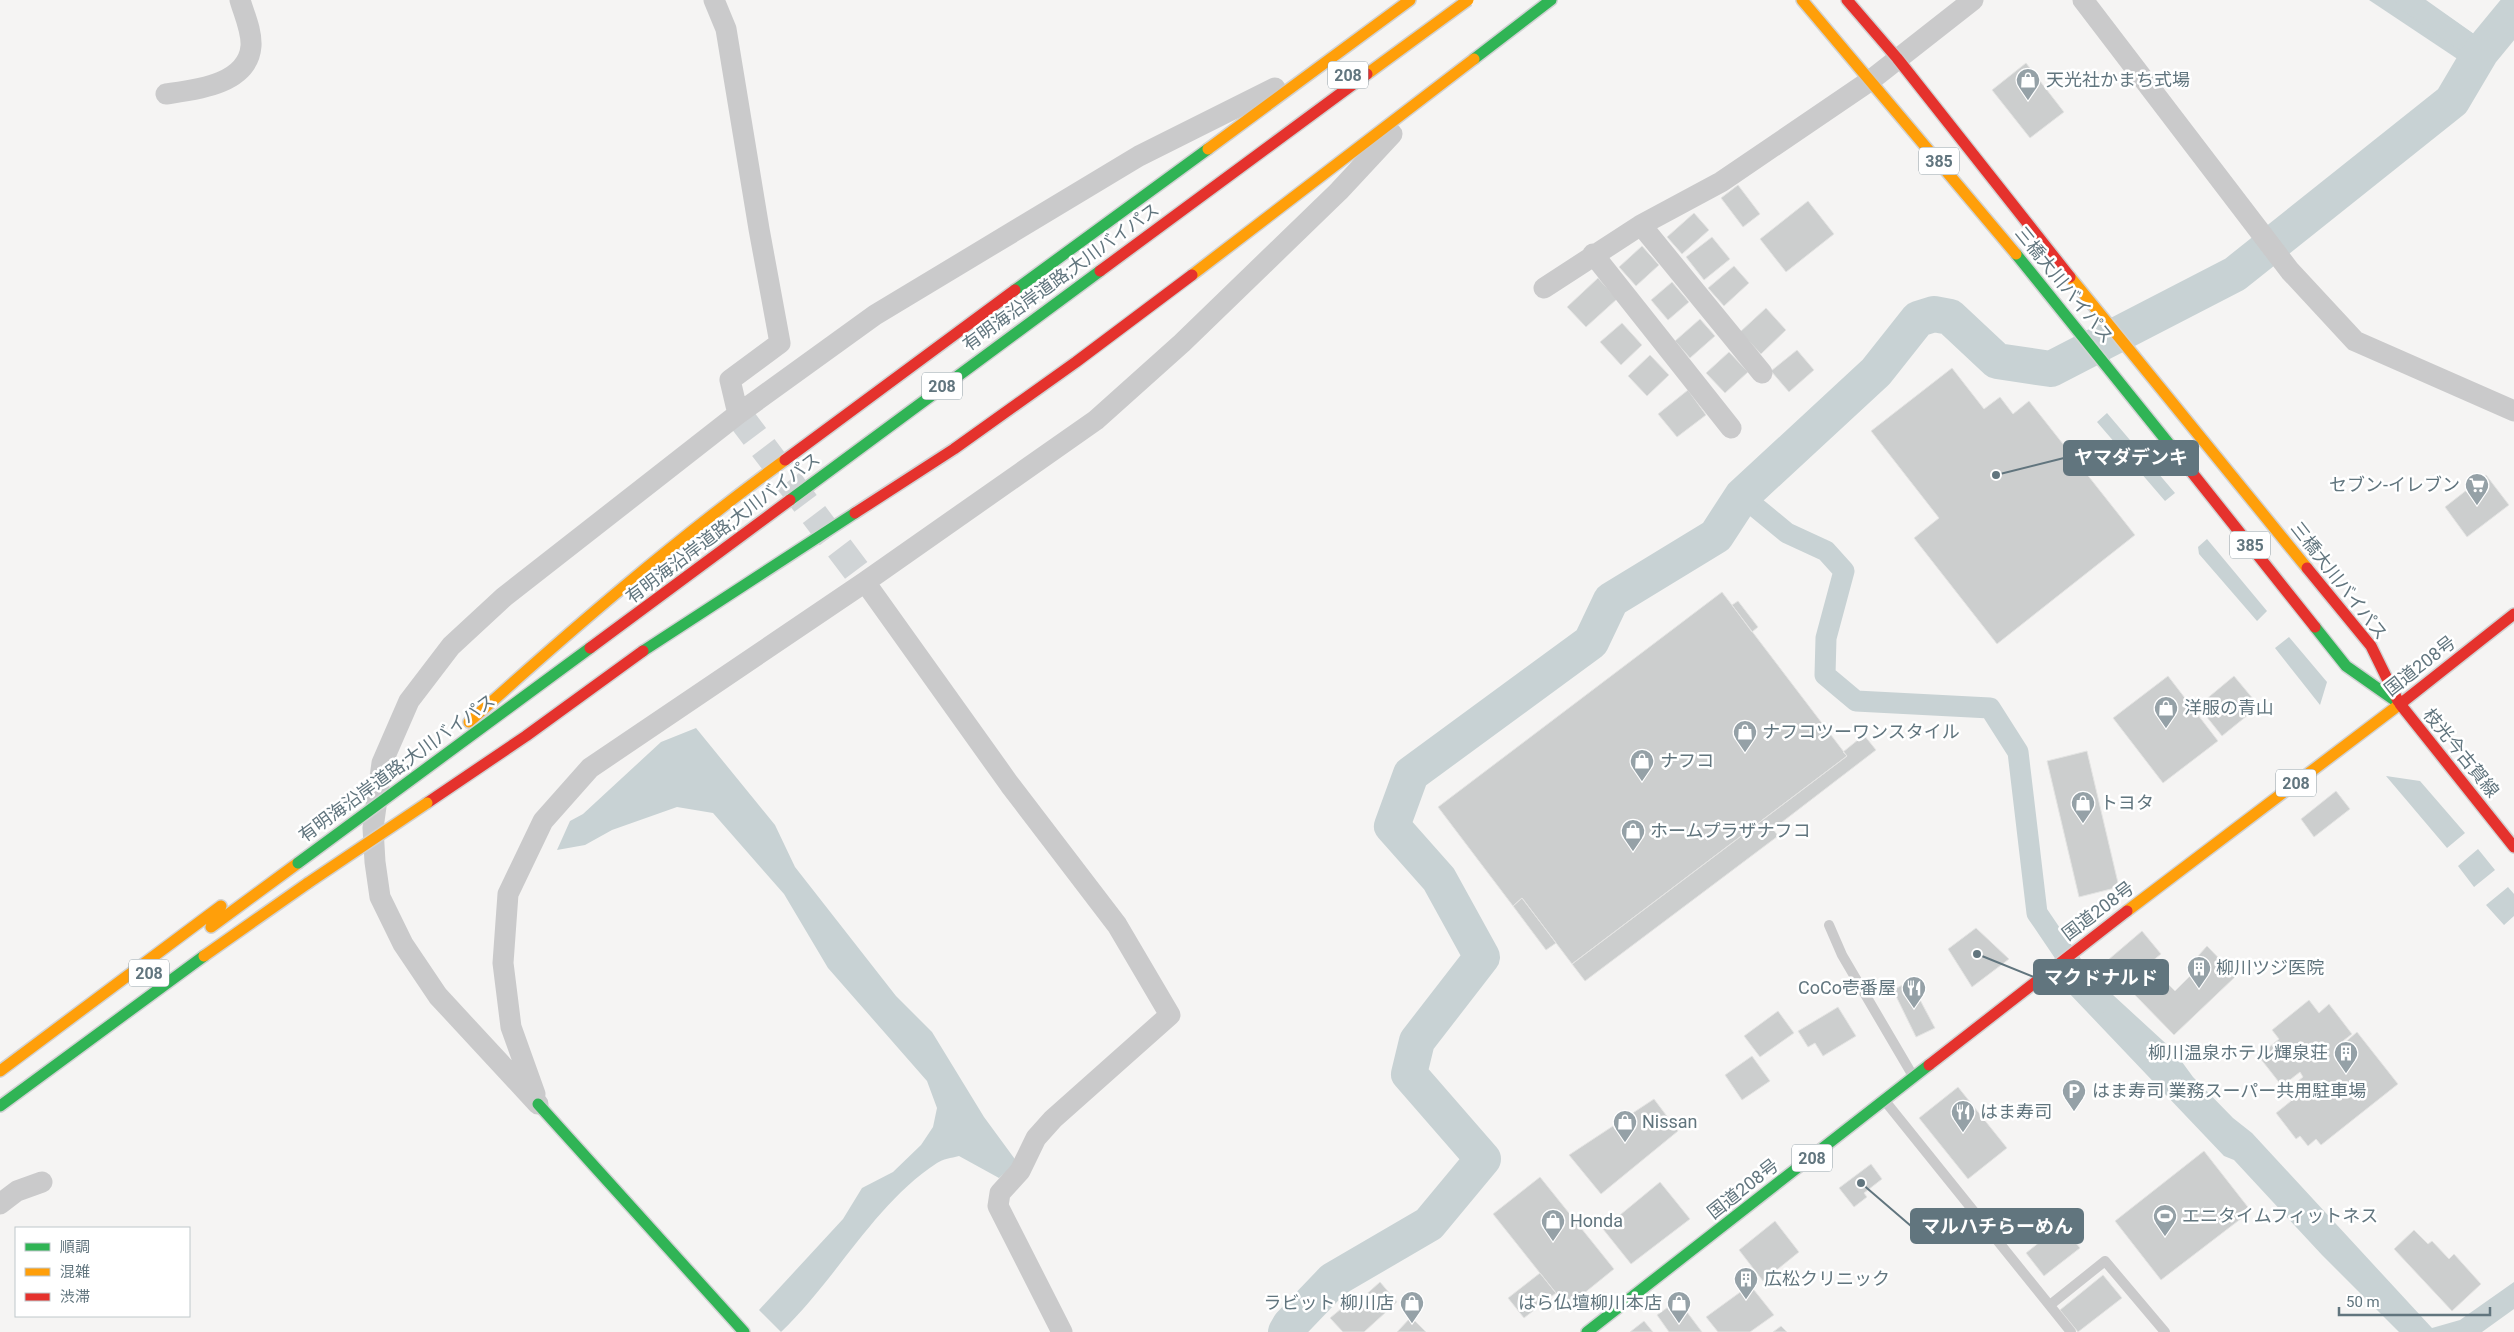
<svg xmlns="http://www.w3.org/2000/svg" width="2514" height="1332" viewBox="0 0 2514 1332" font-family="Roboto,'Noto Sans JP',sans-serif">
<rect width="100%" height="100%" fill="#f5f4f3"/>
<!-- water -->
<path fill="#c8d2d4" d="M2369 0H2426L2474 34 2459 60Z
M2107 413 2175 493 2165 501 2097 422Z
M2207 539 2267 611 2257 621 2199 554 2198 547Z
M2289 637 2327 682 2320 705 2275 648Z
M696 728 775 825 795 867 896 996 932 1032 984 1117 1017 1162 999 1178 959 1156C951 1158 943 1159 937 1163 874 1204 836 1280 781 1332L759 1310 843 1219 862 1188 893 1172 921 1145 933 1127 937 1108 927 1081 828 968 784 894 713 813 677 807 612 830 585 845 557 850 570 821 583 814 661 742Z
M2386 776 2420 781 2465 833 2447 848Z
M2478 849 2495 870 2474 887 2458 866Z
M2508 887 2514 894V916L2504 925 2486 905Z
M2088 972 2174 1051 2193 1077 2233 1118 2252 1133 2432 1328 2460 1320 2514 1282V1309L2482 1332H2399L2322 1255 2234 1160 2224 1156 2068 992Z"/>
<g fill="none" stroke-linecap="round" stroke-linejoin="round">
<!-- canal -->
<path stroke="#c8d2d4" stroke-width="21" d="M2406 0 2481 52
M1742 496 1787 533 1826 551 1844 571 1826 638 1825 675 1856 701 1990 708 2018 752 2037 913 2098 1003"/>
<!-- river -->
<path stroke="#c8d2d4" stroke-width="36" d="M1286 1332 1290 1325 1333 1280 1429 1224 1483 1159 1409 1074 1417 1041 1482 957 1439 879 1392 826 1411 774 1591 642 1611 600 1716 536 1742 496 1876 372 1918 319 1934 314 1950 317 1997 361 2051 369 2235 274 2452 101 2481 52 2514 12"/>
</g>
<!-- building -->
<path fill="#cccece" stroke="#e4e4e3" d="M2026 63 2064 112 2030 138 1992 90Z
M1738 185 1760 214 1743 227 1721 198Z
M1808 201 1834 234 1786 272 1760 239Z
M1694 213 1709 230 1682 254 1667 237Z
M1712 237 1730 259 1704 280 1686 257Z
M1642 246 1659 265 1636 286 1619 267Z
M1734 266 1749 283 1724 306 1708 288Z
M1598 278 1617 299 1586 327 1567 307Z
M1672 282 1689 302 1668 320 1651 300Z
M1766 308 1786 330 1761 354 1740 332Z
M1700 319 1715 336 1690 358 1675 341Z
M1622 323 1642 345 1621 365 1600 342Z
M1797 350 1814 370 1789 392 1771 371Z
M1729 352 1748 372 1725 393 1706 373Z
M1650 355 1669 375 1647 396 1628 376Z
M1952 368 1984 409 2000 397 2013 414 2029 401 2135 535 1997 644 1914 538 1939 518 1871 431Z
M1688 390 1706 415 1677 437 1658 414Z
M2486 475 2509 505 2467 537 2445 507Z
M1722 592 1847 756 1572 964 1522 898 1513 906 1438 807Z
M1738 601 1758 627 1752 632 1732 605Z
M2168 676 2218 741 2163 783 2113 718Z
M2234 676 2259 706 2222 736 2198 706Z
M1864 735 1876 750 1773 829 1778 836 1585 981 1572 964 1847 756 1843 752Z
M2087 751 2119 887 2079 897 2047 761Z
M2336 791 2350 809 2314 837 2301 819Z
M1522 898 1556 943 1546 950 1513 906Z
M1976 928 2009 959 1972 987 1948 949Z
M2142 931 2161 954 2119 988 2101 966Z
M2207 946 2236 976 2174 1035 2133 993 2149 977 2160 988 2166 982 2175 991 2204 962 2198 956Z
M1910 981 1935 1028 1916 1037 1893 990Z
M2309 1000 2319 1013 2329 1004 2352 1034 2339 1044 2341 1046 2357 1032 2398 1084 2321 1145 2316 1139 2308 1146 2300 1136 2296 1139 2276 1113 2291 1101 2284 1092 2303 1077 2300 1072 2282 1086 2260 1058 2269 1051 2267 1049 2279 1039 2272 1030Z
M1838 1007 1856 1036 1823 1056 1815 1043 1808 1047 1798 1031Z
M1778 1011 1794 1033 1760 1057 1744 1036Z
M1752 1056 1770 1081 1742 1100 1725 1075Z
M1958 1087 2007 1148 1968 1179 1919 1118Z
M1654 1099 1678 1131 1601 1194 1569 1155Z
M2204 1151 2251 1211 2161 1280 2115 1221Z
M1871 1164 1882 1179 1864 1193 1867 1197 1854 1207 1839 1188Z
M1540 1177 1614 1269 1567 1307 1493 1214Z
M1660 1182 1690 1219 1631 1264 1603 1229Z
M1775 1221 1799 1252 1763 1281 1739 1250Z
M2061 1225 2080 1248 2044 1276 2026 1253Z
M2414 1230 2428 1244 2432 1241 2449 1259 2454 1254 2481 1284 2452 1311 2394 1249Z
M1540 1273 1556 1293 1524 1318 1508 1298Z
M2103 1275 2122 1298 2078 1332 2060 1310Z
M1380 1282 1397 1302 1364 1332H1343L1330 1318 1347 1304 1351 1308Z
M1750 1285 1774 1315 1750 1332H1718L1706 1317Z
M1678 1300 1702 1332H1669L1657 1315Z
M1411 1317 1426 1332H1397Z
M1644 1321 1653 1332H1630Z
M1781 1326 1787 1332H1773Z"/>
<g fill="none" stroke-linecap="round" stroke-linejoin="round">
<!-- secondary-tunnel -->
<path stroke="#d0d4d6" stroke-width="28" stroke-dasharray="28 14" stroke-linecap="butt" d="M738 414 865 582"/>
<!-- fast casing -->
<g stroke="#d1d2d3" stroke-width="14">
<path id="fast" d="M1474 59 1551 0
M2016 254 2182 460
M1015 290 1208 149
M2315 627 2346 666 2400 704
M643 651 855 513
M538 1104 744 1332
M0 1106 204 956
M1587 1332 1929 1065"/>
</g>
<!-- slow casing -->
<g stroke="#d1d2d3" stroke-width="14">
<path id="slow" d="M1802 0 2016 254
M1208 149 1410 0
M1192 275 1474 59
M2070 277 2307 568
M469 722C571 630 674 541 785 460
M2127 911 2404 701
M211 927 298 863
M204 956 308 883
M0 1071 221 906"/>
</g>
<!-- jam casing -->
<g stroke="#d1d2d3" stroke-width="14">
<path id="jam" d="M1847 0 1897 58 2070 277
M785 460 1015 290
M2182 460 2315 627
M855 513 954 449 1076 362 1192 275
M2307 568 2371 646 2398 701
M2404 701 2514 614
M2400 704 2514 847
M427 803 526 736 643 651
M1929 1065 2127 911"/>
</g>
<!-- lane -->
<path stroke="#cacacb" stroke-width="10" d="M1829 925 1842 955 1913 1076
M1885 1101 2071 1332
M2050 1305 2105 1261 2165 1332"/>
<!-- street -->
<path stroke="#cacacb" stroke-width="21" d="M714 0 726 29 759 229 780 343 730 380 738 414
M2083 0 2290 271 2355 341 2514 411
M166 94C194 90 248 85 251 46 252 31 244 14 240 0
M1641 225 1762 373
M1593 254 1731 428
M1544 288 1641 225 1721 182 1871 80 1973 0
M865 582 1010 785 1117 925 1170 1015 1053 1119 1036 1138 1020 1171 1000 1193 998 1206 1062 1332
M535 1094 511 1027 503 963 508 894 543 821 590 768 865 582 1096 420 1182 343 1339 191 1392 134
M538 1104 438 996 403 944 380 897 375 862 373 828 382 763 409 701 451 646 504 597 738 414 875 315 1139 156 1275 88
M0 1204 17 1191 42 1182"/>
<!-- fast -->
<use href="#fast" stroke="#30b455" stroke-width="11"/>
<!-- slow -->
<use href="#slow" stroke="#ff9f0a" stroke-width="11"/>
<!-- jam -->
<use href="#jam" stroke="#e5322d" stroke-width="11"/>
<!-- fast-bridge casing -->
<g stroke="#d0d1d1" stroke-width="14" stroke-linecap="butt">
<path id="fast-bridge" d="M790 500 1100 271
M298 863 590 648"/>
</g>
<!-- slow-bridge casing -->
<g stroke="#d0d1d1" stroke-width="14" stroke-linecap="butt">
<path id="slow-bridge" d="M1367 74 1468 0
M308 883 427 803"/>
</g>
<!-- jam-bridge casing -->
<g stroke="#d0d1d1" stroke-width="14" stroke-linecap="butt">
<path id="jam-bridge" d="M1100 271 1367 74
M590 648 790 500"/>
</g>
<!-- fast-bridge -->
<use href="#fast-bridge" stroke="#30b455" stroke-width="11"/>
<!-- slow-bridge -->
<use href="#slow-bridge" stroke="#ff9f0a" stroke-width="11"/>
<!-- jam-bridge -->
<use href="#jam-bridge" stroke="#e5322d" stroke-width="11"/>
</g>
<!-- icons -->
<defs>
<g id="shop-pin" transform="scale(1.25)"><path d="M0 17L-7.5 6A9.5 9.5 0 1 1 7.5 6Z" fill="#95a1a7" stroke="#fff"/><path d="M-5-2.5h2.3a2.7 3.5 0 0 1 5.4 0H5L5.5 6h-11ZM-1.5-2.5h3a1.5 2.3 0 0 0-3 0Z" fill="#fff"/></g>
<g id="supermarket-pin" transform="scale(1.25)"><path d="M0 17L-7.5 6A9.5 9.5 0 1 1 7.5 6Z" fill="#95a1a7" stroke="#fff"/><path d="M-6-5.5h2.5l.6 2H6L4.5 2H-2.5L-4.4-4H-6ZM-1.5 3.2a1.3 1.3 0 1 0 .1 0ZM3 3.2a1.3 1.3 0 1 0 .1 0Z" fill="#fff"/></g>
<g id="building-pin" transform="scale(1.25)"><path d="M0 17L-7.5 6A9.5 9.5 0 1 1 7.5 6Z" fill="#95a1a7" stroke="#fff"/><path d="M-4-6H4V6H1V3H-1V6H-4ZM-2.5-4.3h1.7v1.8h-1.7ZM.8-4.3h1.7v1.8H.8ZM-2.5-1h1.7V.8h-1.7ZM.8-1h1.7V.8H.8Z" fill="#fff"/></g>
<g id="restaurant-pin" transform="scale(1.25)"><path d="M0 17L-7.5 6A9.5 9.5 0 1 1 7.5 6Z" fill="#95a1a7" stroke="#fff"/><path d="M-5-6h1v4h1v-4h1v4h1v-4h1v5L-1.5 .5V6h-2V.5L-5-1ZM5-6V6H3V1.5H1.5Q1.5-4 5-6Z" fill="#fff"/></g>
<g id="parking-pin" transform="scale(1.25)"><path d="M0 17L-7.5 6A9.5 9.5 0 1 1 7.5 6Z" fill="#95a1a7" stroke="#fff"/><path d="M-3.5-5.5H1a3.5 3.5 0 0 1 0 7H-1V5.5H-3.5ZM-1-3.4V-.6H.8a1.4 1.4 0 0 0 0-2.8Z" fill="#fff"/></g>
<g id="stadium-pin" transform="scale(1.25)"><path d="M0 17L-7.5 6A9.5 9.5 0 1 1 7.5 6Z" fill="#95a1a7" stroke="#fff"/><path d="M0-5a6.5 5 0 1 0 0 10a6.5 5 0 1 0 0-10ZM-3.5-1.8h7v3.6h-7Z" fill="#fff"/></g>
</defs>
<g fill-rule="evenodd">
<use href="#shop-pin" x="2028" y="80"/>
<use href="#supermarket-pin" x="2477" y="485"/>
<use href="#shop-pin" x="2166" y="708"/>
<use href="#shop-pin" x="1745" y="732"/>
<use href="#shop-pin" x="1642" y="761"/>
<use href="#shop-pin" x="2083" y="803"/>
<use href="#shop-pin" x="1633" y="831"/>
<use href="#building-pin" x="2199" y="968"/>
<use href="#restaurant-pin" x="1914" y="988"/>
<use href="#building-pin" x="2346" y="1053"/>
<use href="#parking-pin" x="2074" y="1091"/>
<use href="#restaurant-pin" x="1963" y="1112"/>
<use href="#shop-pin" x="1625" y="1122"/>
<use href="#stadium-pin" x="2165" y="1216"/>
<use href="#shop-pin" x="1553" y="1221"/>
<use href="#building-pin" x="1746" y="1279"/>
<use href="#shop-pin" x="1412" y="1303"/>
<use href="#shop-pin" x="1679" y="1303"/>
</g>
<g text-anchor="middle" stroke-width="5" stroke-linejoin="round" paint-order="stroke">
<!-- shield labels -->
<g fill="#fff" stroke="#909ea5" stroke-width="1">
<rect x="1328" y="61.5" width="40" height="27" rx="4"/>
<rect x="1919" y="147.5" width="40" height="27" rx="4"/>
<rect x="922" y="372.5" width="40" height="27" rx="4"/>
<rect x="2230" y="531.5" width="40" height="27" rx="4"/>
<rect x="2276" y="769.5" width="40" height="27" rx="4"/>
<rect x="129" y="959.5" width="40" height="27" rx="4"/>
<rect x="1792" y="1144.5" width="40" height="27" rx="4"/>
</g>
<g font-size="16" font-weight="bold" fill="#61757e">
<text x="1348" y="81">208</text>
<text x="1939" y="167">385</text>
<text x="942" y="392">208</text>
<text x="2250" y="551">385</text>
<text x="2296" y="789">208</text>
<text x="149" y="979">208</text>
<text x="1812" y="1164">208</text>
</g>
<!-- poi labels -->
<g font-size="18" fill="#61757e" stroke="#fff" text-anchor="start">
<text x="2046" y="86">天光社かまち式場</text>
<text x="2460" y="491" text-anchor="end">セブン-イレブン</text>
<text x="2184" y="714">洋服の青山</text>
<text x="1762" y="738">ナフコツーワンスタイル</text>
<text x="1660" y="767">ナフコ</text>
<text x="2100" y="809">トヨタ</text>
<text x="1650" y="837">ホームプラザナフコ</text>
<text x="2216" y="974">柳川ツジ医院</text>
<text x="1896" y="994" text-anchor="end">CoCo壱番屋</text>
<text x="2328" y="1059" text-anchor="end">柳川温泉ホテル輝泉荘</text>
<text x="2092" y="1097">はま寿司 業務スーパー共用駐車場</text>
<text x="1980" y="1118">はま寿司</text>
<text x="1642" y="1128">Nissan</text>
<text x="2182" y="1222">エニタイムフィットネス</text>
<text x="1570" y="1227">Honda</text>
<text x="1764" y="1285">広松クリニック</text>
<text x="1394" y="1309" text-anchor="end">ラビット 柳川店</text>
<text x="1662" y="1309" text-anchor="end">はら仏壇柳川本店</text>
</g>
<!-- street labels -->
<g font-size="18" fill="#61757e" stroke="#fff">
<text transform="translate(1061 277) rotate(-36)" y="6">有明海沿岸道路;大川バイパス</text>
<text transform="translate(2064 285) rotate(51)" y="6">三橋大川バイパス</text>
<text transform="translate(723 528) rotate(-37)" y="6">有明海沿岸道路;大川バイパス</text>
<text transform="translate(2339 581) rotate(52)" y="6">三橋大川バイパス</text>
<text transform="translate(2420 666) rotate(-38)" y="6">国道208号</text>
<text transform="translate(2461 753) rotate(51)" y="6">枝光今古賀線</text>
<text transform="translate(397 768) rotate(-36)" y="6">有明海沿岸道路;大川バイパス</text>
<text transform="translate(2098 911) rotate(-37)" y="6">国道208号</text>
<text transform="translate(1743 1189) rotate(-38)" y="6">国道208号</text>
</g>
</g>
<!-- callouts -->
<path fill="none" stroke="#61757e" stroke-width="2" d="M1996 475L2064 458M1977 954L2034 977M1861 1183L1911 1226"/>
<g fill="#61757e" stroke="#fff" stroke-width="2">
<circle cx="1996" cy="475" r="5"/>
<circle cx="1977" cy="954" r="5"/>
<circle cx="1861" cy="1183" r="5"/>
</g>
<g fill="#61757e" stroke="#61757e" stroke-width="2">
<rect x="2064" y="441" width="134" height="34" rx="5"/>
<rect x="2034" y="960" width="134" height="34" rx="5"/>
<rect x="1911" y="1209" width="172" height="34" rx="5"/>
</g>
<g font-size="19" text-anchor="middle" font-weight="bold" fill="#fff">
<text x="2131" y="464">ヤマダデンキ</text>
<text x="2101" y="984">マクドナルド</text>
<text x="1997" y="1233">マルハチらーめん</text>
</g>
<!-- legend -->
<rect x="15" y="1227" width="175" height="90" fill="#ffffff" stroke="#c0c8cb"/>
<rect x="25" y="1243" width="25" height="8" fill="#30b455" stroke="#c0c8cb"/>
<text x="60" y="1252" font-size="15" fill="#61757e">順調</text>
<rect x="25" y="1268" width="25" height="8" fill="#ff9f0a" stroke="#c0c8cb"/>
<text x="60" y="1277" font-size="15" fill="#61757e">混雑</text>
<rect x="25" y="1293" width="25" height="8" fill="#e5322d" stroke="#c0c8cb"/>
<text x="60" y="1302" font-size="15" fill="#61757e">渋滞</text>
<!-- scale -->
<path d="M2339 1307v8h151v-8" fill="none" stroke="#61757e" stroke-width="2.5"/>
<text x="2346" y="1307" font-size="15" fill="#61757e" stroke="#ffffff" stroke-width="4" paint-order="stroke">50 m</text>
</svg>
